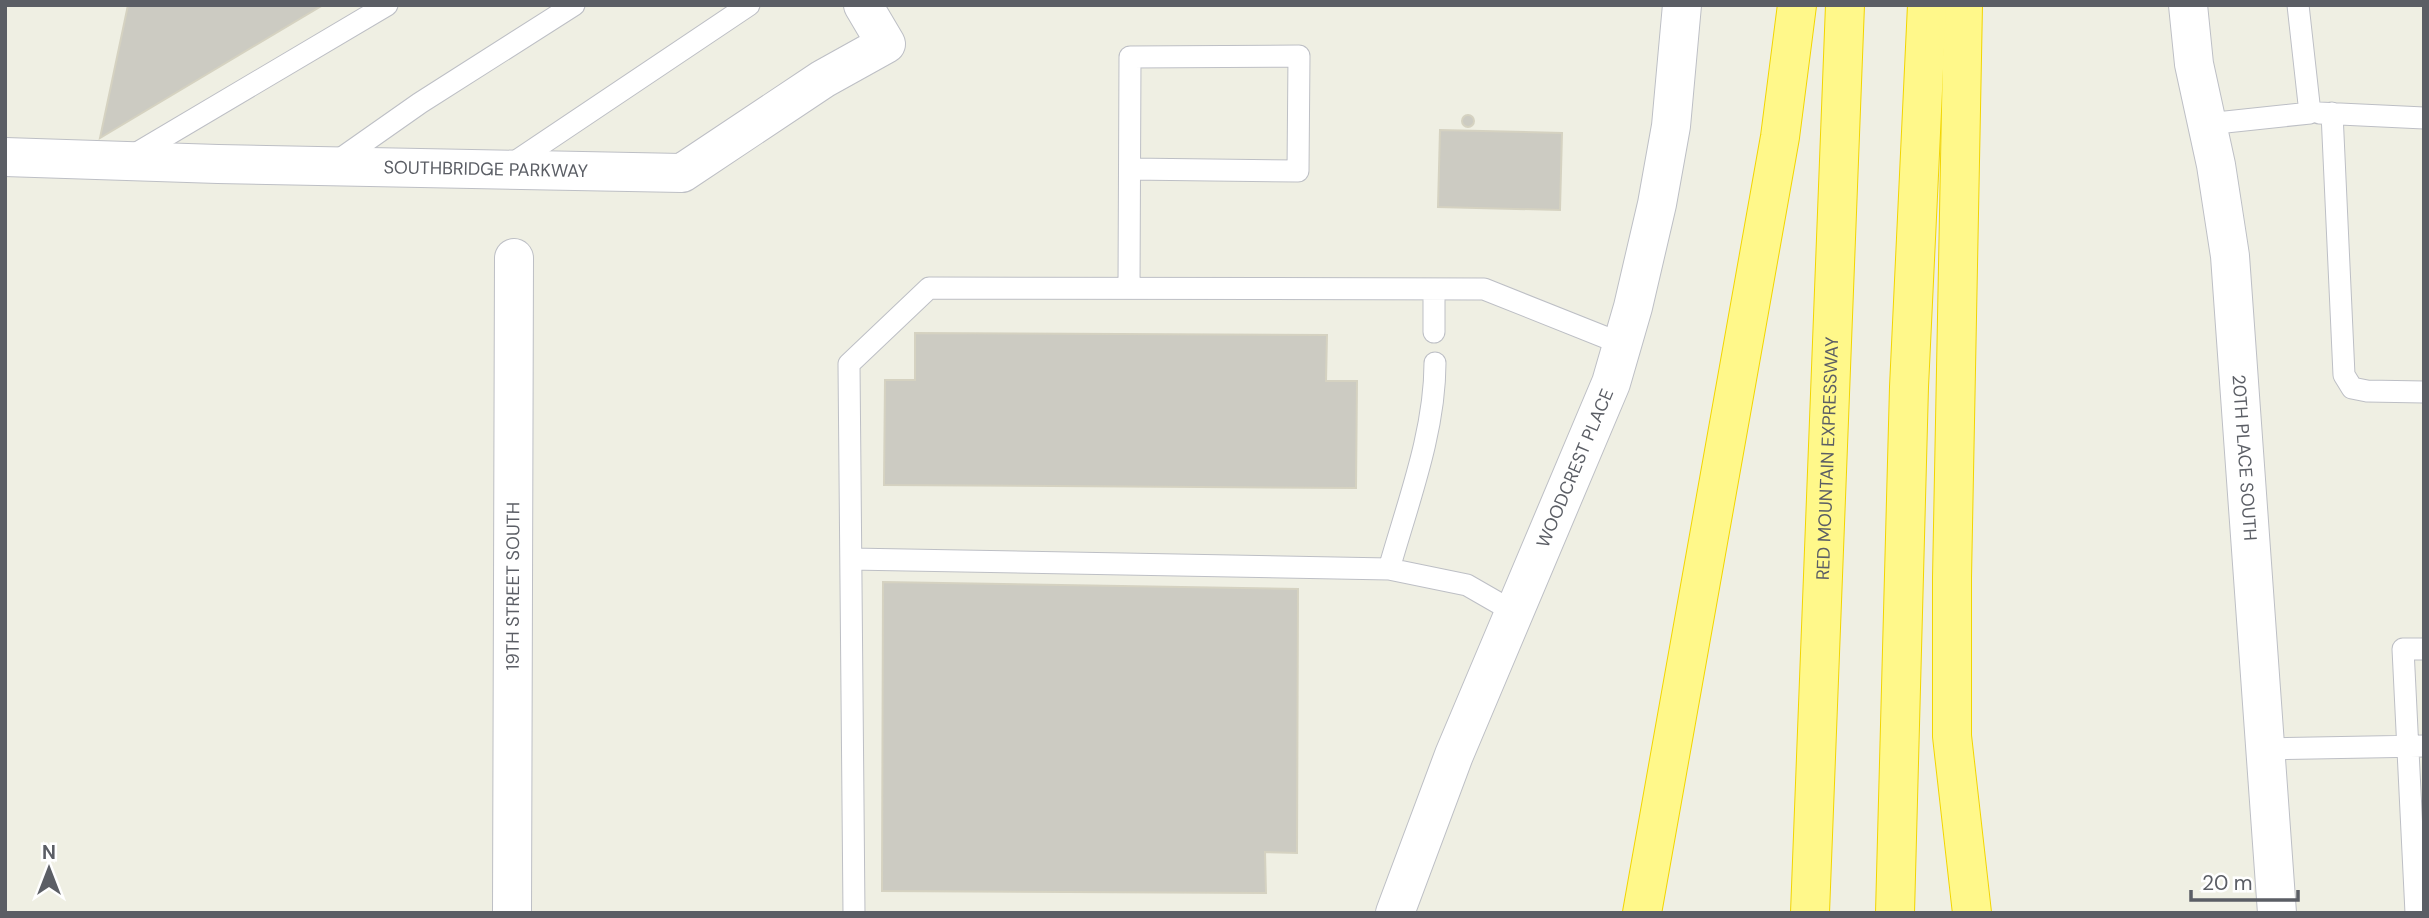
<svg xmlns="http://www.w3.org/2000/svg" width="2429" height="918" viewBox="0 0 2429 918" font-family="'DM Sans',sans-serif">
<rect width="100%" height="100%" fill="#efefe3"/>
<!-- building -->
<path fill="#cccbc2" stroke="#d5d2c1" stroke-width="2" d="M128 5H323L100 138Z
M1462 121a6 6 0 1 1 12 0a6 6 0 1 1-12 0Z
M1440 130 1562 133 1560 210 1438 207Z
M915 333 1327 335 1326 381H1357L1356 488 884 485 885 380H915Z
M883 582 1298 589 1297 853 1265 852 1266 893 882 891Z"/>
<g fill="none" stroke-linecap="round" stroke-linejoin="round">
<!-- service casing -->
<g stroke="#bdbfc5" stroke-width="23">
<path id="service" d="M2319 113 2424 118
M2332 113 2344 375 2352 388 2367 391 2424 392
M2207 124 2310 113 2298 5
M132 156 387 5
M336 162 420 103 574 5
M509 166 749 5
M1129 288 1130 57 1299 56 1298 171 1130 169
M1434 289V332
M851 559 1389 569C1408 502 1435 432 1435 363
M1389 569 1467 585 1514 612
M2266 749 2424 746
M854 913 849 364 929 288 1484 289 1622 344
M2416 913 2403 649H2424"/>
</g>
<!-- minor casing -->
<g stroke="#bdbfc5" stroke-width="40">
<g id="minor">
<path id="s1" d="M5 157 218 164 682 173 823 79 886 44 863 5"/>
<path id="s2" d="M512 913 514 258"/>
</g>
</g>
<!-- tertiary casing -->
<g stroke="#bdbfc5" stroke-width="40">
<g id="tertiary">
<path id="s3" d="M2188 5 2194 64 2216 165 2230 256 2277 913"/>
<path id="s4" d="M1395 913 1454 755 1611 383 1633 307 1657 204 1671 126 1682 5"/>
</g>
</g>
<!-- motorway casing -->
<g stroke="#f2d500" stroke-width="40">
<g id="motorway">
<path d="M1963 5 1952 578V736L1972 913"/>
<path d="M1642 913 1780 137 1797 5"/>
<path id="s5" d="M1810 913 1845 5"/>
<path d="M1895 913 1909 387 1927 5"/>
</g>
</g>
<!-- service -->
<use href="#service" stroke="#fff" stroke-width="21"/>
<!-- minor -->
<use href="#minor" stroke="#fff" stroke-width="38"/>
<!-- tertiary -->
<use href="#tertiary" stroke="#fff" stroke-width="38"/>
<!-- motorway -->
<use href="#motorway" stroke="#fff88a" stroke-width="38"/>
</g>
<g text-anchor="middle" stroke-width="7" stroke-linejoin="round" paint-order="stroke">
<!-- street labels -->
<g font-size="18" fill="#5b5e65" stroke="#fff">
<text dy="6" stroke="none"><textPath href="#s1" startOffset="481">SOUTHBRIDGE PARKWAY</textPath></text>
<text dy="6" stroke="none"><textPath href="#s3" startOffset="457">20TH PLACE SOUTH</textPath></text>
<text dy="6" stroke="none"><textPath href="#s5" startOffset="455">RED MOUNTAIN EXPRESSWAY</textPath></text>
<text dy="6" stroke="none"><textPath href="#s4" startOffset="480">WOODCREST PLACE</textPath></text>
<text dy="6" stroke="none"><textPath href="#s2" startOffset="327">19TH STREET SOUTH</textPath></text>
</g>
</g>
<!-- border -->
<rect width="2429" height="918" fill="none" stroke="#5b5e65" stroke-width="14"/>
<!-- north arrow -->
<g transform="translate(49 869)" stroke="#ffffff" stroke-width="5" paint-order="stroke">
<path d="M0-5L12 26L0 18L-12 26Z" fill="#5b5e65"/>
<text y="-10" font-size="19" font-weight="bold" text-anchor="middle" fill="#5b5e65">N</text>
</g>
<!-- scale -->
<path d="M2191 890v10h107v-10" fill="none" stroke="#5b5e65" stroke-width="3.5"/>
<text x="2202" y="890" font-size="21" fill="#5b5e65" stroke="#ffffff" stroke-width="5" paint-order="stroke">20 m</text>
</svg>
